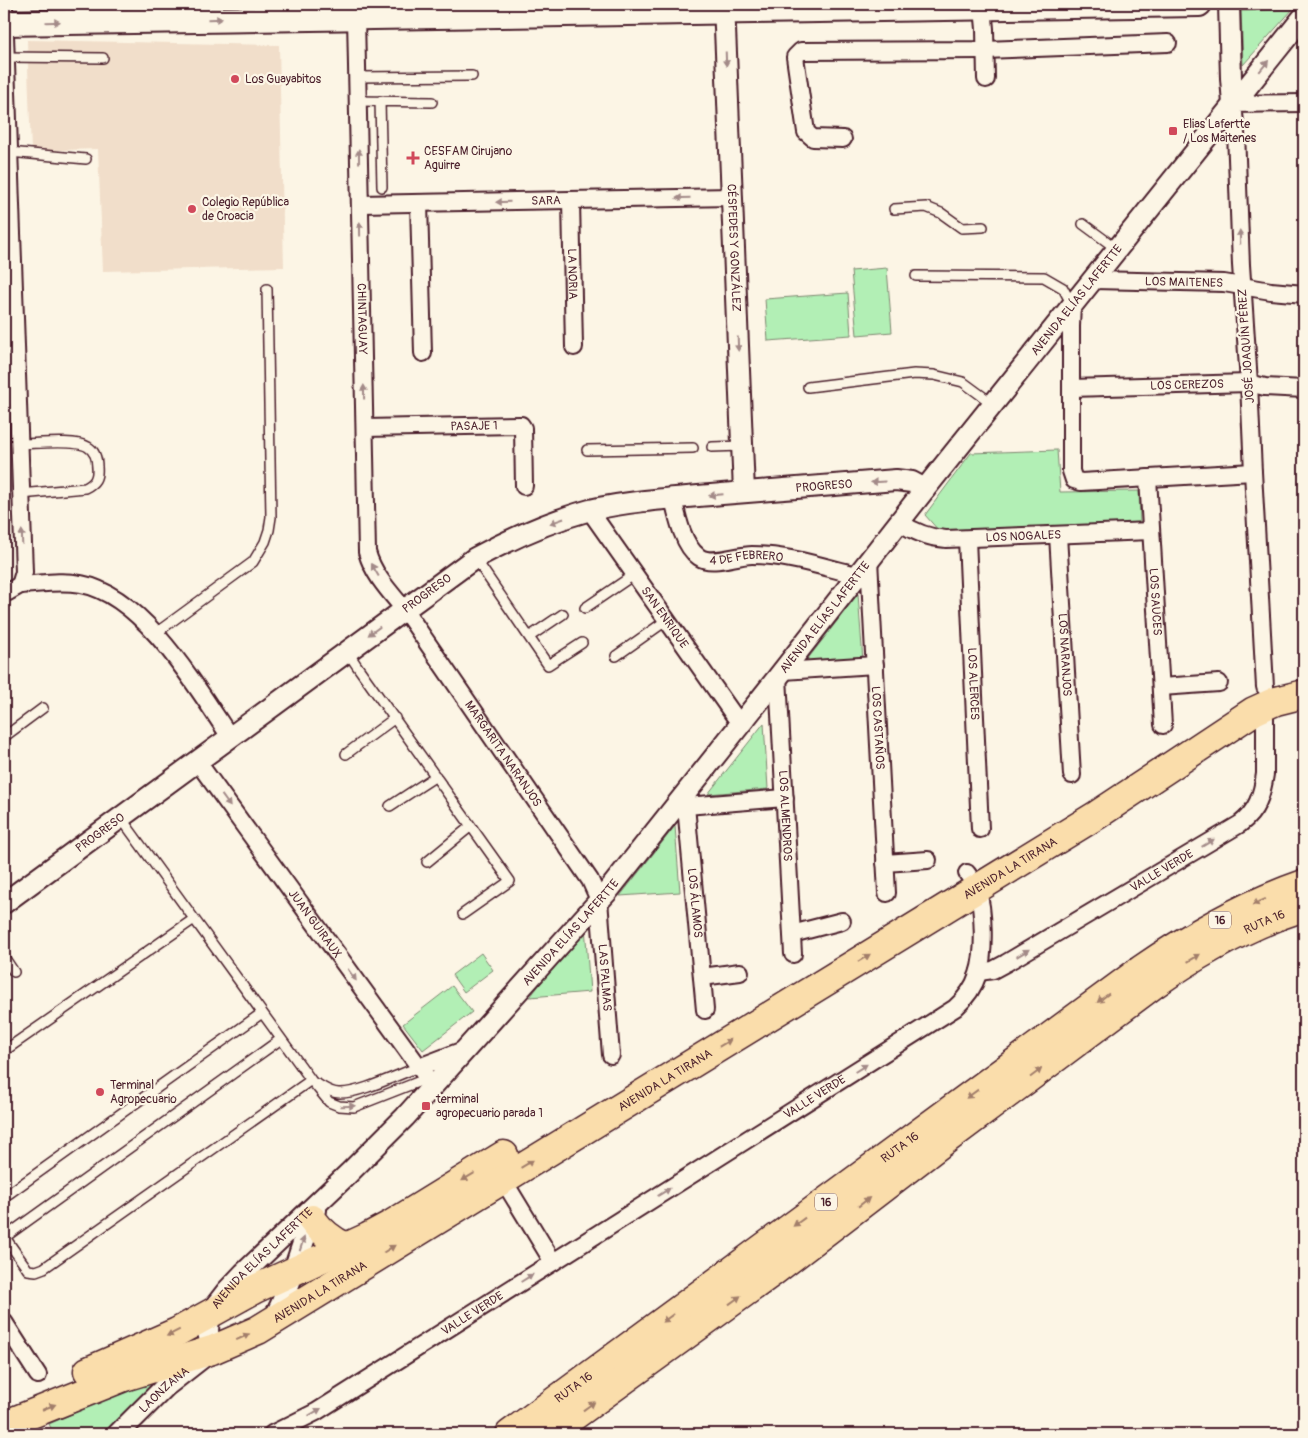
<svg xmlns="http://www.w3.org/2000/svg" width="1308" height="1438" viewBox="0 0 1308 1438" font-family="Pangolin,sans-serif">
<rect width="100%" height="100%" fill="#fcf5e5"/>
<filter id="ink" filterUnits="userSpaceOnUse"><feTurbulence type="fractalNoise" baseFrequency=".02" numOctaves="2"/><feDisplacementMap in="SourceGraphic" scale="10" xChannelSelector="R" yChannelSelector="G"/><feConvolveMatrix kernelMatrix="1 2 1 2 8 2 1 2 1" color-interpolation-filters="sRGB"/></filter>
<g filter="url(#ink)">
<!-- built -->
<path fill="#f1deca" d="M27 40 279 45 284 267 103 271 98 149 31 151Z"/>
<!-- green -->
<path fill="#b2efb5" stroke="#7e8770" d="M1293 9 1243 65 1241 11Z
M887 268 892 332 857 335 851 271Z
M848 293 851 335 768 341 765 299Z
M1057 450 1060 492 1139 491 1140 524 939 531 925 515 971 453Z
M858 594 863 661 803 665Z
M764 723 768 789 708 794Z
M675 826 680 892 620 896Z
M585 926 590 992 530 997Z
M481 953 493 970 464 992 452 975Z
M452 986 472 1012 423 1050 403 1024Z
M167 1373 113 1434H54L49 1424Z"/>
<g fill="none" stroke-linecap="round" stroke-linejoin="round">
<!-- service casing -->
<g stroke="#4a1f2b" stroke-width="12">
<path id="service" d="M5 57 103 58
M357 77 472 76
M358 101 432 102
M380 101 382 187
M9 152 86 159
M894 209 926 207 941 213 962 228 983 227
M1083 224 1117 249
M916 276 1044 277 1063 288 1072 305
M808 387 914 374 934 375 963 382 993 404
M19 444C35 444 76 439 88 447 95 451 97 460 97 467 98 478 95 483 85 488L21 494
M712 447 742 446
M587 450 693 448
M475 558 548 665 582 643
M585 608 635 574
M156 633 253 562 265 542 269 530 271 517 267 289
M529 637 563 614
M347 651 357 666 510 881 463 914
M616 656 667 620
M4 737 43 708
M346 754 395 718
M390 806 436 776
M121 818 311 1080 329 1102 339 1106 354 1107 428 1078
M427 862 471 826
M4 957 14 972
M4 1051 194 919
M317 1084C324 1088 331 1093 339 1093 359 1094 399 1074 419 1067
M4 1197 262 1013
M4 1236 28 1270 36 1271 44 1268 311 1080
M5 1237 281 1039"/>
</g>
<!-- minor casing -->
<g stroke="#4a1f2b" stroke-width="20">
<g id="minor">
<path d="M4 7 24 572 20 585"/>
<path d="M983 7 985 29 986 79"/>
<path id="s1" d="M356 17 367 552C373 574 389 591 404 609L590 880 599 900 611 1055"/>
<path d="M843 139 813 138 806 132 795 57 801 51 985 50 1168 43"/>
<path id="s2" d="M571 200 574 347"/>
<path d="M419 203 423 353"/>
<path id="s3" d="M360 204 732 197"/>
<path id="s4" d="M1094 280 1224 283 1271 291 1304 294"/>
<path d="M1072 305 1071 326V471L1074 480 1081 482 1253 472"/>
<path id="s5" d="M1071 388 1249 383 1265 387 1304 389"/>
<path id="s6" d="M365 428 521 425 523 428 524 486"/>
<path id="s7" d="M1148 478 1163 725"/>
<path id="s8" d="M673 498C677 516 683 546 699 557 712 566 736 555 752 555 788 555 823 567 857 575"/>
<path id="s9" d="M590 511 740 724"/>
<path id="s10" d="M899 522C914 532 928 538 946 539L1151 531"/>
<path id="s11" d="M1058 535 1072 775"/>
<path id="s12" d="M967 539 980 829"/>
<path id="s13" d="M869 560 887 893"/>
<path d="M20 585C40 584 61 580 81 584 143 595 197 688 230 737"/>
<path d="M4 593 8 592 20 585"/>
<path d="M783 671 875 665"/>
<path id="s14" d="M778 677 793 954"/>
<path d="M1161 687 1219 683"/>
<path d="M1265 687 1253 472 1249 383 1241 265 1236 132 1233 104 1304 103"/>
<path id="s15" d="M197 761 433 1086"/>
<path id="s16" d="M679 801 686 806 705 1010"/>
<path d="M686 806 785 798"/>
<path d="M885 863 928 860"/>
<path d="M792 934 842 921"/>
<path id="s17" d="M979 972 993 970 1006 963 1240 824C1257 811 1262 795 1265 774V706"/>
<path d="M702 977 740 972"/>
<path d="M419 1067 466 1049"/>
<path d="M499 1173 553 1262"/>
<path d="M4 1322 38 1375"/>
<path id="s18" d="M272 1434 316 1412 955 1008C965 999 974 987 978 974 985 954 984 909 977 889 975 884 970 878 967 873"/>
</g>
</g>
<!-- tertiary casing -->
<g stroke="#4a1f2b" stroke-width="24">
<g id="tertiary">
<path id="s19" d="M724 4 744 492"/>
<path d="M1229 4 1231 78 1233 104"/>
<path id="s20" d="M4 903 475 558C512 538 550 521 590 510 634 500 678 498 722 494 780 489 838 485 896 480L912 482 925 489"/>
<path d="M273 1320C293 1285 299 1246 316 1210"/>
<path id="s21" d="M118 1434 166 1386 212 1350 208 1332 209 1314 226 1292 244 1273 349 1173 405 1117 608 891 778 677 925 489 1304 16"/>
</g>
</g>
<!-- secondary casing -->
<g stroke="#4a1f2b" stroke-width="28">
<path id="secondary" d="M4 23 1199 4"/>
</g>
<!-- trunk casing -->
<g stroke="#4a1f2b" stroke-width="31">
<g id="trunk">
<path d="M312 1219C321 1232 331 1240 346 1247"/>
<path d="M88 1371 177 1332 255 1289 368 1237 392 1224 504 1155"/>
<path id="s22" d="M4 1425 124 1377 212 1350 258 1330 1097 815 1254 711 1276 701 1304 694"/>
</g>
</g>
<!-- motorway casing -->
<g stroke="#4a1f2b" stroke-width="31">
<g id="motorway">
<path id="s23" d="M510 1434 1142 969C1193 934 1246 904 1304 884"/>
<path id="s24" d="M549 1434 773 1272 939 1145 1153 985C1200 952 1250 924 1304 907"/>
</g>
</g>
<!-- service -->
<use href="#service" stroke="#fcf5e5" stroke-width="9"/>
<!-- minor -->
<use href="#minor" stroke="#fcf5e5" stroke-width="16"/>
<!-- tertiary -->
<use href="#tertiary" stroke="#fcf5e5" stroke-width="20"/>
<!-- secondary -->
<use href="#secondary" stroke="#fcf5e5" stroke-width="24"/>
<!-- trunk -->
<use href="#trunk" stroke="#faddab" stroke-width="28"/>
<!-- motorway -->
<use href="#motorway" stroke="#faddab" stroke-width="28"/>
</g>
<!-- one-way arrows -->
<defs><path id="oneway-solid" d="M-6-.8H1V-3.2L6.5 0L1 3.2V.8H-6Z" transform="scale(1.25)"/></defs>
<g fill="#a38a88">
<use href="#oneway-solid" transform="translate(215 19) rotate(-1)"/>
<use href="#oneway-solid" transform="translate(53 22) rotate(-1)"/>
<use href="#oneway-solid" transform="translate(726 59) rotate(88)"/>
<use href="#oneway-solid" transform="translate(1264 66) rotate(-51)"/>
<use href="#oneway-solid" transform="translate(359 156) rotate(-91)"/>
<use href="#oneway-solid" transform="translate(683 198) rotate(179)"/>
<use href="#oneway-solid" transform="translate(503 202) rotate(179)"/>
<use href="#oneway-solid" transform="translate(360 229) rotate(-91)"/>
<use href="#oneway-solid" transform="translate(1240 237) rotate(-92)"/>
<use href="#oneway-solid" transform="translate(738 344) rotate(88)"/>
<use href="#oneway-solid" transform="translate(364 392) rotate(-91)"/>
<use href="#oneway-solid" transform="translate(878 482) rotate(176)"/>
<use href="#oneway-solid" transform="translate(716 495) rotate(175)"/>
<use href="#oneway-solid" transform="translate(557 521) rotate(161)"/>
<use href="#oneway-solid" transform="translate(22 537) rotate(-92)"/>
<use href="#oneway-solid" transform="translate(375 570) rotate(-120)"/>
<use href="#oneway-solid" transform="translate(374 631) rotate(144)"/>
<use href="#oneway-solid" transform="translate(226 801) rotate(54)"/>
<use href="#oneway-solid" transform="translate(1208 843) rotate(-31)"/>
<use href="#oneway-solid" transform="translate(1023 953) rotate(-31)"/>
<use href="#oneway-solid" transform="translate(352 975) rotate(54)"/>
<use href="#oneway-solid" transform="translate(861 1068) rotate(-32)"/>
<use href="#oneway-solid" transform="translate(348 1106) rotate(-1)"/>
<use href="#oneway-solid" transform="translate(664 1192) rotate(-32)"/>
<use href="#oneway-solid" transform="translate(302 1244) rotate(-72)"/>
<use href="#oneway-solid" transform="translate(527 1278) rotate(-32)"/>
<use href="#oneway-solid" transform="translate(315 1412) rotate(-30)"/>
</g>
<g fill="#a27e6b">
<use href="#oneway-solid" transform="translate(1259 902) rotate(156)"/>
<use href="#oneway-solid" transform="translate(864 958) rotate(-31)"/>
<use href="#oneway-solid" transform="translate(1194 958) rotate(-31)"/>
<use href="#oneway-solid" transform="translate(1103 998) rotate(143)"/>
<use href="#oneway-solid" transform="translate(725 1043) rotate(-31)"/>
<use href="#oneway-solid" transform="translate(1036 1073) rotate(-37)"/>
<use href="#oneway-solid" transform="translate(972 1094) rotate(144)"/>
<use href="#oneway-solid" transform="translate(527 1164) rotate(-31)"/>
<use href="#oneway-solid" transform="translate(468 1177) rotate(149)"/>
<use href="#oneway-solid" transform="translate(864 1202) rotate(-38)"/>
<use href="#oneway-solid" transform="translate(799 1222) rotate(144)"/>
<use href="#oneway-solid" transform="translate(389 1249) rotate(-32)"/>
<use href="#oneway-solid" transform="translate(735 1300) rotate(-36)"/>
<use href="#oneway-solid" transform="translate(668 1318) rotate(144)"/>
<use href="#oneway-solid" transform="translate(173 1333) rotate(154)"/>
<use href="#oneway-solid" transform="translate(243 1337) rotate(-25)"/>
<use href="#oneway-solid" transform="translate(589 1406) rotate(-36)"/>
<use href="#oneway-solid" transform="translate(49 1407) rotate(-22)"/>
</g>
</g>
<!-- markers -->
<g fill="#d1495b" stroke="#fcf5e5" stroke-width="2">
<circle cx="235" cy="79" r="5"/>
<rect x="1168" y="126" width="10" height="10" rx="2.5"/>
<path d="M410.5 150.5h5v5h5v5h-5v5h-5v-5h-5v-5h5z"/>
<circle cx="192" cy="209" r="5"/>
<circle cx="100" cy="1092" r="5"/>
<rect x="421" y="1101" width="10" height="10" rx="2.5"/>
</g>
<g text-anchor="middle" stroke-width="4.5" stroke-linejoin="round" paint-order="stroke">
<!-- shield labels -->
<g fill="#fcf5e5" stroke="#7f5f63" stroke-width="1">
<rect x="1209" y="911.5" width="22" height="17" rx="4"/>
<rect x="815" y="1193.5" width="22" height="17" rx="4"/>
</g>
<g font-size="11" font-weight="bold" fill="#4a1f2b">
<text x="1220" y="924">16</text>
<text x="826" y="1206">16</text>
</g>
<!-- poi labels -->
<g font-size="12" fill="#4a1f2b" stroke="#fcf5e5" text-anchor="start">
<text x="245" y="83">Los Guayabitos</text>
<text x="1183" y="128">Elias Lafertte<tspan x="1183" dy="14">/ Los Maitenes</tspan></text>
<text x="424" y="155">CESFAM Cirujano<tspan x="424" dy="14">Aguirre</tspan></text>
<text x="202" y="206">Colegio República<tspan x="202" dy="14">de Croacia</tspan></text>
<text x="110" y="1089">Terminal<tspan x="110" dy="14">Agropecuario</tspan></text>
<text x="436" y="1103">terminal<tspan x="436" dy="14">agropecuario parada 1</tspan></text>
</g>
<!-- street labels -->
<g font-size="12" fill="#4a1f2b" stroke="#fcf5e5">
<text dy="4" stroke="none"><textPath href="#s3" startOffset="186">SARA</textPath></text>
<text dy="4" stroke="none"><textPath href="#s19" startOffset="244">CÉSPEDES Y GONZÁLEZ</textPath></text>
<text dy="4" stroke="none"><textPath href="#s2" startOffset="74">LA NORIA</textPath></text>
<text dy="4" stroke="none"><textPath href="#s4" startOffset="90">LOS MAITENES</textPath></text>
<text dy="4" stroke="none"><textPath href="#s21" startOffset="1499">AVENIDA ELÍAS LAFERTTE</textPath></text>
<text dy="4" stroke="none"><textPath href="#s1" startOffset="302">CHINTAGUAY</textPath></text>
<text transform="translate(1246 346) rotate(-94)" y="4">JOSÉ JOAQUÍN PÉREZ</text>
<text dy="4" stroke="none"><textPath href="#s5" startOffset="116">LOS CEREZOS</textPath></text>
<text dy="4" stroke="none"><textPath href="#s6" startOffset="109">PASAJE 1</textPath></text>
<text dy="4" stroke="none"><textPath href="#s20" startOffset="944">PROGRESO</textPath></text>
<text dy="4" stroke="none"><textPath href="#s10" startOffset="128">LOS NOGALES</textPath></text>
<text dy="4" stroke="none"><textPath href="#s8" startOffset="114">4 DE FEBRERO</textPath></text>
<text dy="4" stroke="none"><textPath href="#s20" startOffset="524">PROGRESO</textPath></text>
<text dy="4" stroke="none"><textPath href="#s7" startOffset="124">LOS SAUCES</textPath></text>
<text dy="4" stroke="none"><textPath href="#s9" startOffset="130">SAN ENRIQUE</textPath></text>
<text dy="4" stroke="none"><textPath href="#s21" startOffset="1094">AVENIDA ELÍAS LAFERTTE</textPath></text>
<text dy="4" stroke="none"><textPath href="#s11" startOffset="120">LOS NARANJOS</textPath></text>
<text dy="4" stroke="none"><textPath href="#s12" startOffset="145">LOS ALERCES</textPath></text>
<text dy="4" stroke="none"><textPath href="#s13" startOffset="168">LOS CASTAÑOS</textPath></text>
<text dy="4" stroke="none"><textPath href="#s1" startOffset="779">MARGARITA NARANJOS</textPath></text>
<text dy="4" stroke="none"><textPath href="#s14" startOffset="139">LOS ALMENDROS</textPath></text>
<text dy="4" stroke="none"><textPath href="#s20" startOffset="119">PROGRESO</textPath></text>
<text dy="4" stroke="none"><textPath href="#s22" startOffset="1154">AVENIDA LA TIRANA</textPath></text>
<text dy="4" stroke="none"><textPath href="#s17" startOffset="210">VALLE VERDE</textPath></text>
<text dy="4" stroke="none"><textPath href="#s16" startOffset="106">LOS ÁLAMOS</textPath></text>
<text dy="4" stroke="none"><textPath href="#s24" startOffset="881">RUTA 16</textPath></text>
<text dy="4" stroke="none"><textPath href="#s15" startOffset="201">JUAN GUIRAUX</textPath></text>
<text dy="4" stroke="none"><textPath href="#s21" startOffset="689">AVENIDA ELÍAS LAFERTTE</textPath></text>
<text dy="4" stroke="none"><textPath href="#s1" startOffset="1032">LAS PALMAS</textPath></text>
<text dy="4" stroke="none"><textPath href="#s22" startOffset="749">AVENIDA LA TIRANA</textPath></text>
<text dy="4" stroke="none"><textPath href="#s18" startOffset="639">VALLE VERDE</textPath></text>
<text dy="4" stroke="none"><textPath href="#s23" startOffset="484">RUTA 16</textPath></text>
<text dy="4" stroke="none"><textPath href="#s21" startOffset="240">AVENIDA ELÍAS LAFERTTE</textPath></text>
<text dy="4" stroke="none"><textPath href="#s22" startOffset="344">AVENIDA LA TIRANA</textPath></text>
<text dy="4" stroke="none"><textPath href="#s18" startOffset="234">VALLE VERDE</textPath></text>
<text dy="4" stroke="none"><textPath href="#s23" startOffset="79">RUTA 16</textPath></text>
<text dy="4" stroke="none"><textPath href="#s21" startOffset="64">LAONZANA</textPath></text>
</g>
</g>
<!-- margin -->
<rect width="1308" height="1438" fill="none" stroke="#fcf5e5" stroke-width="20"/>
<rect x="10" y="10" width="1288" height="1418" fill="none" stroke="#4a1f2b" stroke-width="2" filter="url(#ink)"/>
</svg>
